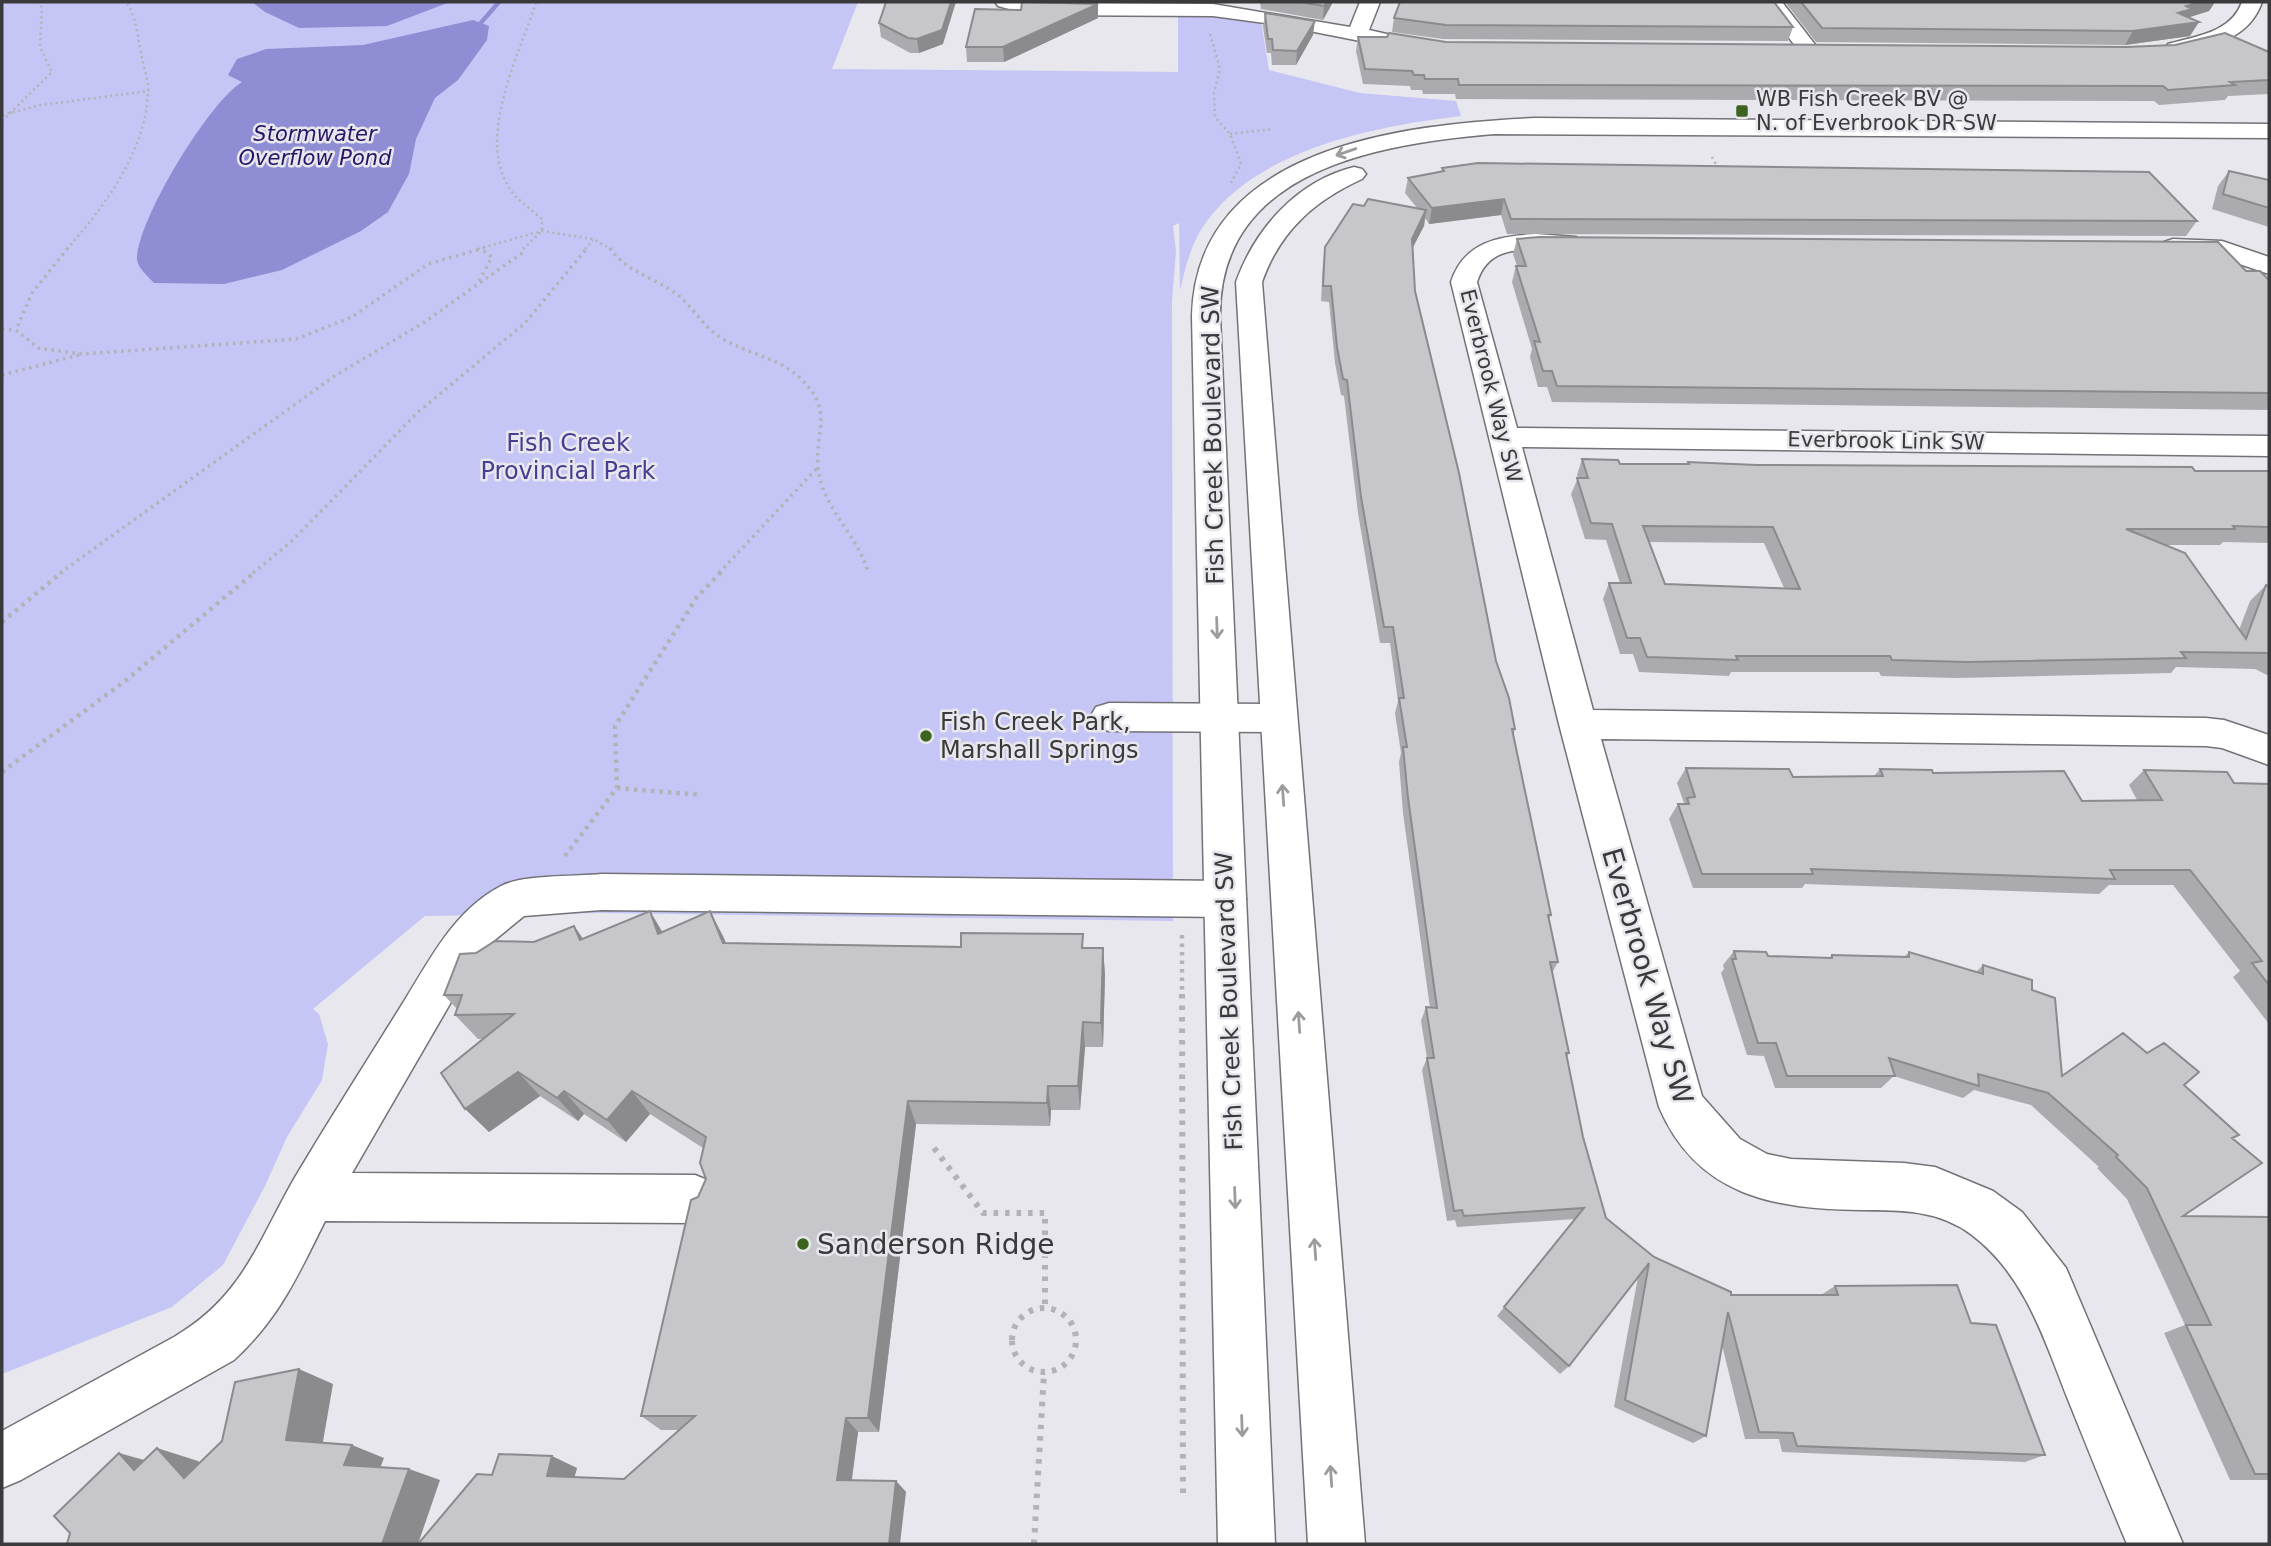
<svg xmlns="http://www.w3.org/2000/svg" width="2271" height="1546" viewBox="0 0 2271 1546" font-family="'DejaVu Sans',sans-serif">
<rect width="100%" height="100%" fill="#e7e7ed"/>
<!-- green -->
<path fill="#c6c6f6" d="M2 2H858L832 69 1178 72V16H1226L1261 21 1269 70 1360 93 1456 101 1461 116C1376 126 1261 148 1207 221 1191 242 1186 266 1180 290L1179 223 1173 226 1176 251 1172 302 1173 921 598 913 425 916 313 1009 319 1014 328 1044 322 1080 287 1137 265 1186 223 1265 172 1307 2 1374Z"/>
<!-- water -->
<path fill="#8f8ed5" d="M252 2H450L387 26 299 28 265 12Z
M473 20 489 26 487 40 458 80 435 98 416 139 409 174 388 212 361 231 282 270 224 284 154 283C148 276 136 267 137 257 140 216 209 102 242 82L228 75 237 59 266 49 363 45Z"/>
<g fill="none" stroke-linecap="round" stroke-linejoin="round">
<!-- stream -->
<path fill="#8f8ed5" fill-rule="evenodd" d="M496 2H502L474 34H470V32Z"/>
<!-- minor casing -->
<g stroke="#727277" stroke-width="3">
<path id="minor" d="M995 2 1213 4 1350 27 1360 2H1380L1369 30 1418 41 1421 45 1411 51 1279 25 1213 16 1031 15 998 6Z
M1762 2H1782L1820 51 1816 55H1802Z
M2242 2H2262C2249 40 2210 47 2175 54L2165 48 2168 44C2196 36 2231 33 2242 2Z
M1536 234 1576 237 1580 242 1576 247C1540 256 1492 235 1477 282L1517 428 2269 436V456L1522 447 1593 710 2206 718 2224 720 2269 735V765L2222 748 2206 746 1601 739 1702 1096 1740 1139 1767 1154 1791 1159 1904 1163 1935 1167 1993 1191 2022 1212 2066 1268 2183 1544H2127C2107 1497 2088 1449 2069 1402 2045 1342 2026 1276 1972 1235 1939 1210 1901 1210 1861 1210 1774 1209 1697 1196 1659 1107L1559 724 1451 282C1464 242 1498 236 1536 234Z
M2173 239 2222 241 2269 257V274L2219 257 2164 252 2160 247 2164 242Z
M1109 703 1277 704 1290 708 1296 718 1290 728 1277 732 1109 731 1096 727 1090 717 1096 707Z
M601 874 1225 881 1240 887 1246 899 1240 911 1225 917 601 910 524 916 480 952 352 1173 695 1175 712 1182 719 1199 712 1216 695 1223 325 1221C297 1277 280 1317 234 1360L21 1480 2 1488V1431L174 1337C242 1297 257 1244 294 1179 330 1118 369 1058 406 998 432 956 455 910 501 886 524 874 574 877 601 874Z"/>
</g>
<!-- major casing -->
<g stroke="#727277" stroke-width="3">
<path id="major" d="M1535 118 2269 124V138L1494 134C1379 144 1219 169 1220 316L1275 1544H1218L1192 316C1196 146 1405 124 1535 118Z
M1354 167 1362 169 1366 174 1362 179C1314 201 1280 231 1262 282L1365 1544H1308L1236 282C1255 229 1297 181 1354 167Z"/>
</g>
<!-- path-far3 -->
<path stroke="#b2b2b7" stroke-width="2.5" stroke-dasharray="2 3.5" stroke-linecap="butt" d="M1210 34 1220 69 1214 93 1215 117 1230 134 1241 164 1231 183
M2 115 41 105 149 91
M2 121 52 72 40 47 42 7 38 2
M1230 134 1273 129
M1712 157 1720 171
M67 249C105 206 147 150 148 90 148 77 143 65 141 53 137 34 137 18 126 2
M478 249 542 231 593 239 611 249
M523 249 542 231V219C534 212 525 205 517 198 470 147 519 57 536 2
M585 249 593 240"/>
<!-- path-far2 -->
<path stroke="#b2b2b7" stroke-width="3.5" stroke-dasharray="2.5 4.5" stroke-linecap="butt" d="M68 248 32 293 16 330 38 348 82 354 296 339 352 317 428 264 484 248
M610 248C626 273 656 277 679 296 693 308 704 327 720 337 747 355 782 357 804 382 833 412 815 432 818 467 822 508 856 533 868 571
M479 281 492 257 481 249
M2 329 16 330
M2 375 79 355
M60 573 333 377 423 323 522 253 524 248
M253 573 292 541 417 413 525 323 587 248
M719 573 818 467"/>
<!-- path-far1 -->
<path stroke="#b2b2b7" stroke-width="4.5" stroke-dasharray="3.5 5" stroke-linecap="butt" d="M2 622 62 572
M2 772 125 681 255 572
M617 788 702 795
M565 856 617 788 615 726 697 597 721 572
M1182 935V996"/>
<!-- path -->
<path stroke="#b2b2b7" stroke-width="6" stroke-dasharray="4.5 7" stroke-linecap="butt" d="M1182 994 1183 1494
M934 1148 983 1213H1045V1308
M1012 1340a32 32 0 1 1 64 0a32 32 0 1 1-64 0Z
M1034 1544 1044 1373"/>
<!-- minor -->
<use href="#minor" fill="#fff" fill-rule="evenodd"/>
<!-- major -->
<use href="#major" fill="#fff" fill-rule="evenodd"/>
</g>
<!-- wall -->
<path fill="#aaaaaf" fill-rule="evenodd" d="M1260 2H1333L1323 20 1261 9Z
M1785 2H2215L2209 11 2189 17 2190 36 2125 45 1816 42Z
M1098 4V18L1004 62H967L966 47Z
M1265 13 1313 35 1296 65H1272L1271 53H1267L1263 27Z
M1394 18 1793 27 1788 41 1443 39 1392 32Z
M879 23 943 44 919 53H910L881 37Z
M1358 37 1446 42 2269 52V94L2228 96 2225 100 2159 105 2154 101 1456 99 1455 94H1423L1422 90H1411L1410 86 1363 84 1356 51Z
M1442 168 2197 221 2186 236 1507 234 1501 215 1429 224 1425 218 1424 226 1412 248 1415 291 1496 661 1515 729 1513 735 1551 915 1549 919 1558 962 1552 973 1569 1053 1567 1057 1583 1137 1606 1218 1654 1257 1731 1295H1821L1835 1286 1971 1323 2045 1455 2025 1462 1782 1452 1779 1439H1745L1722 1345 1706 1436 1693 1443 1614 1407 1638 1277 1569 1366 1560 1374 1497 1316 1575 1219 1457 1227 1455 1220 1447 1221 1422 1070 1427 1058 1421 1021 1426 1007 1430 1008 1403 813 1399 762 1401 753 1395 713 1398 701 1390 643H1380L1358 513 1344 396 1341 395 1335 363 1329 302 1321 301 1323 263 1325 247 1364 206 1417 208 1405 193 1408 178 1441 172Z
M2229 171 2269 180V227L2212 209 2218 186Z
M1517 239 2246 271 2269 280V410L1552 402 1547 387H1538L1530 357 1532 349 1512 282 1516 266H1517L1513 254Z
M1582 459 1620 464H1687L1688 462 1757 465 2195 471H2269V543L2223 542 2220 545H2165L2239 630 2250 601 2266 585 2269 587V676L2255 669 2176 667 2171 673 1956 678 1881 676 1879 672H1731L1729 676 1639 672 1633 654H1620L1603 599 1609 583H1620L1606 540 1585 539 1571 494 1578 478 1577 475ZM1649 542 1764 543 1784 588 1665 584Z
M1686 768 1793 777 1874 776 1880 769 1933 773 2082 801 2137 800 2129 785 2144 770 2234 783 2269 784V1024L2233 977 2240 971 2173 885H2109L2099 894 1805 884 1802 888H1693L1669 819 1678 804H1683L1684 803 1677 783Z
M574 926 583 939 662 932 726 943 1103 948 1105 975 1103 1047H1085L1080 1110H1051L1050 1126 916 1124 879 1432H858L852 1480 896 1481 906 1492 492 1475 577 1468 574 1477 624 1479 679 1430H661L641 1416 698 1197 706 1179 703 1148 650 1114 626 1142 584 1114 578 1121 540 1096 489 1132 483 1039H478L455 1015 457 1009 444 995 476 953 534 942Z
M1734 951 1768 956 1829 958 1832 955 1905 956 1909 952 1976 972 1983 965 2032 990 2062 1076 2184 1085 2239 1135 2233 1138 2183 1216 2269 1217V1480H2230L2164 1333 2185 1325 2127 1199 2097 1168 2099 1167 2031 1105 1974 1090 1963 1098 1894 1076 1881 1088H1775L1764 1056 1747 1055 1721 973 1724 969 1723 965Z"/>
<!-- shaded-wall -->
<path fill="#8b8b8e" d="M951 2H956L943 44 919 53 917 39Z
M1327 2H1333L1323 20 1324 6Z
M2202 2H2215L2209 11 2187 18 2199 22 2190 36 2125 45 2133 31 2178 13 2186 6Z
M1098 4V18L1004 62 1003 47Z
M1315 21 1313 35 1296 65 1297 51Z
M1504 199 1501 215 1429 224 1432 208Z
M1426 210 1424 226 1409 255 1412 239Z
M650 911 666 938 658 934Z
M710 911 724 938 737 969 723 943Z
M574 926 593 953 580 940Z
M1103 948 1105 975 1103 1047 1101 1023Z
M1083 1022 1085 1047 1080 1110 1078 1086Z
M518 1072 540 1096 489 1132 465 1109Z
M1048 1086 1051 1110 1050 1126 1047 1103Z
M564 1091 584 1114 578 1121 557 1098Z
M632 1091 650 1114 626 1142 607 1120Z
M908 1101 916 1124 879 1432 868 1418Z
M299 1369 333 1384 321 1453 286 1440Z
M846 1418 858 1432 850 1491 837 1480Z
M352 1445 384 1458 377 1476 344 1465Z
M157 1448 198 1461 224 1490 184 1478Z
M119 1453 162 1465 134 1470Z
M552 1456 577 1468 572 1487 547 1476Z
M409 1469 440 1480 418 1544H382Z
M896 1481 906 1492 900 1544H889Z"/>
<!-- building -->
<path fill="#c6c6cb" stroke="#8b8b8e" stroke-width="2" fill-rule="evenodd" d="M886 2H951L942 30 917 39 908 38 879 23Z
M1022 2H1027L1098 4 1003 47H966L975 9 1021 10Z
M1300 2H1327L1324 6Z
M1400 2H1774L1793 27 1446 25 1394 18Z
M1801 2H2202L2186 6 2192 9 2178 13 2199 22 2133 31 1822 28Z
M1265 13 1315 21 1297 51 1273 50 1272 39H1268Z
M1389 33 1446 42 2126 47 2175 45 2225 33 2269 52V80L2230 82 2235 85 2168 90 2163 86 1459 85 1458 79H1425L1424 75H1414L1412 71 1365 69 1358 37H1387Z
M1478 163 2149 172 2197 221 1511 219 1504 199 1432 208 1408 178 1444 171 1442 168Z
M2229 171 2269 180V208L2223 194Z
M1368 199 1426 210 1412 239 1415 291 1459 473 1496 661 1509 698 1515 729H1512L1551 915H1548L1558 962H1550L1569 1053H1566L1583 1137 1606 1218 1654 1257 1731 1292V1295H1838L1835 1286 1957 1285 1971 1323 1996 1325 2045 1455 1797 1446 1793 1433 1759 1432 1728 1312 1706 1436 1625 1400 1649 1263 1569 1366 1504 1307 1584 1208 1464 1216 1462 1210 1454 1211 1427 1058H1434L1426 1007 1437 1008 1408 798 1403 747H1407L1399 698H1404L1393 627H1384L1361 497 1347 380 1343 379 1337 347 1331 286H1323L1325 247 1353 204 1364 206Z
M1539 237 2218 242 2246 271H2260L2269 280V393L1557 386 1552 371H1543L1534 341 1540 342 1516 266H1526L1517 239Z
M1582 459 1618 460 1620 464H1689L1688 462 1757 465 2192 467 2195 471H2269V527L2233 526 2235 529H2126L2185 553 2246 639 2266 585 2269 587V653L2181 652 2186 658 1968 662 1892 660 1890 656H1736L1738 660 1647 657 1640 638H1627L1609 583H1631L1612 524 1591 523 1577 478H1588ZM1643 526 1773 527 1800 589 1665 584Z
M1686 768 1789 769 1793 777 1883 776 1880 769 1932 770 1933 773 2064 771 2082 801 2162 800 2144 770 2227 772 2234 783 2269 784V985L2252 963 2262 961 2190 870H2110L2115 879 1811 869 1813 874H1702L1678 804H1689L1687 798 1695 797Z
M650 911 658 934 710 911 723 943 961 947V933L1083 934 1082 948H1103L1101 1023 1083 1022 1078 1086H1048L1047 1103 908 1101 868 1418H846L837 1480 896 1481 889 1544H418L477 1474 492 1475 499 1454 552 1456 547 1476 624 1479 695 1416H641L691 1200 698 1197 706 1179 700 1163 706 1137 632 1091 607 1120 564 1091 557 1098 518 1072 465 1109 441 1073 514 1014 455 1015 462 995H444L460 954 476 953 495 941 534 942 574 926 580 940Z
M1734 951 1766 952 1768 956 1832 958V955L1909 957V952L1983 974V965L2032 980V990L2055 998 2062 1076 2123 1033 2147 1053 2164 1043 2199 1072 2184 1085 2239 1135 2232 1138 2262 1163 2183 1216 2269 1217V1474H2255L2186 1325H2211L2147 1188 2116 1157 2118 1155 2048 1093 1978 1074 1979 1086 1889 1058 1895 1076H1787L1776 1043H1758L1732 959H1736Z
M299 1369 286 1440 352 1445 344 1465 409 1469 382 1544H67L70 1533 54 1516 119 1453 134 1470 157 1448 184 1478 222 1441 235 1382Z"/>
<!-- one-way arrows -->
<defs><path id="oneway-shaft" d="M-6 0H5M1.5-3L5.5 0L1.5 3" fill="none" stroke-width="1.6" stroke-linecap="round" stroke-linejoin="round" transform="scale(1.75)"/></defs>
<g stroke="#9c9c9e">
<use href="#oneway-shaft" transform="translate(1346 152) rotate(161)"/>
<use href="#oneway-shaft" transform="translate(1217 628) rotate(88)"/>
<use href="#oneway-shaft" transform="translate(1283 795) rotate(-94)"/>
<use href="#oneway-shaft" transform="translate(1299 1022) rotate(-94)"/>
<use href="#oneway-shaft" transform="translate(1235 1198) rotate(88)"/>
<use href="#oneway-shaft" transform="translate(1315 1249) rotate(-94)"/>
<use href="#oneway-shaft" transform="translate(1242 1426) rotate(88)"/>
<use href="#oneway-shaft" transform="translate(1331 1476) rotate(-94)"/>
</g>
<!-- markers -->
<g fill="#3d641f" stroke="#e7e7ed" stroke-width="2.5">
<rect x="1735" y="104" width="14" height="14" rx="3.5"/>
<circle cx="926" cy="736" r="7"/>
<circle cx="803" cy="1244" r="7"/>
</g>
<g text-anchor="middle" stroke-width="5" stroke-linejoin="round" paint-order="stroke">
<!-- far-poi labels -->
<g font-size="21" fill="#3a3a3c" stroke="#e7e7ed" text-anchor="start">
<text x="1756" y="106">WB Fish Creek BV @<tspan x="1756" dy="24">N. of Everbrook DR SW</tspan></text>
</g>
<!-- far-water labels -->
<g font-size="21" font-style="italic" fill="#271567" stroke="#e7e7ed">
<text x="315" y="141">Stormwater<tspan x="315" dy="24">Overflow Pond</tspan></text>
</g>
<!-- far-street labels -->
<g font-size="21" fill="#3a3a3c" stroke="#e7e7ed">
<text transform="translate(1491 386) rotate(76)" y="7">Everbrook Way SW</text>
<text transform="translate(1886 441) rotate(1)" y="7">Everbrook Link SW</text>
</g>
<!-- street labels -->
<g font-size="24" fill="#3a3a3c" stroke="#e7e7ed">
<text transform="translate(1213 435) rotate(-91)" y="8">Fish Creek Boulevard SW</text>
<text transform="translate(1229 1001) rotate(-92)" y="8">Fish Creek Boulevard SW</text>
</g>
<!-- park labels -->
<g font-size="24" fill="#473e92" stroke="#e7e7ed">
<text x="568" y="451">Fish Creek<tspan x="568" dy="28">Provincial Park</tspan></text>
</g>
<!-- poi labels -->
<g font-size="24" fill="#3a3a3c" stroke="#e7e7ed" text-anchor="start">
<text x="940" y="730">Fish Creek Park,<tspan x="940" dy="28">Marshall Springs</tspan></text>
</g>
<!-- near-street labels -->
<g font-size="28" fill="#3a3a3c" stroke="#e7e7ed">
<text transform="translate(1648 976) rotate(74)" y="10">Everbrook Way SW</text>
</g>
<!-- near-poi labels -->
<g font-size="28" fill="#3a3a3c" stroke="#e7e7ed" text-anchor="start">
<text x="817" y="1254">Sanderson Ridge</text>
</g>
</g>
<!-- border -->
<rect width="2271" height="1546" fill="none" stroke="#3a3a3c" stroke-width="7"/>
</svg>
